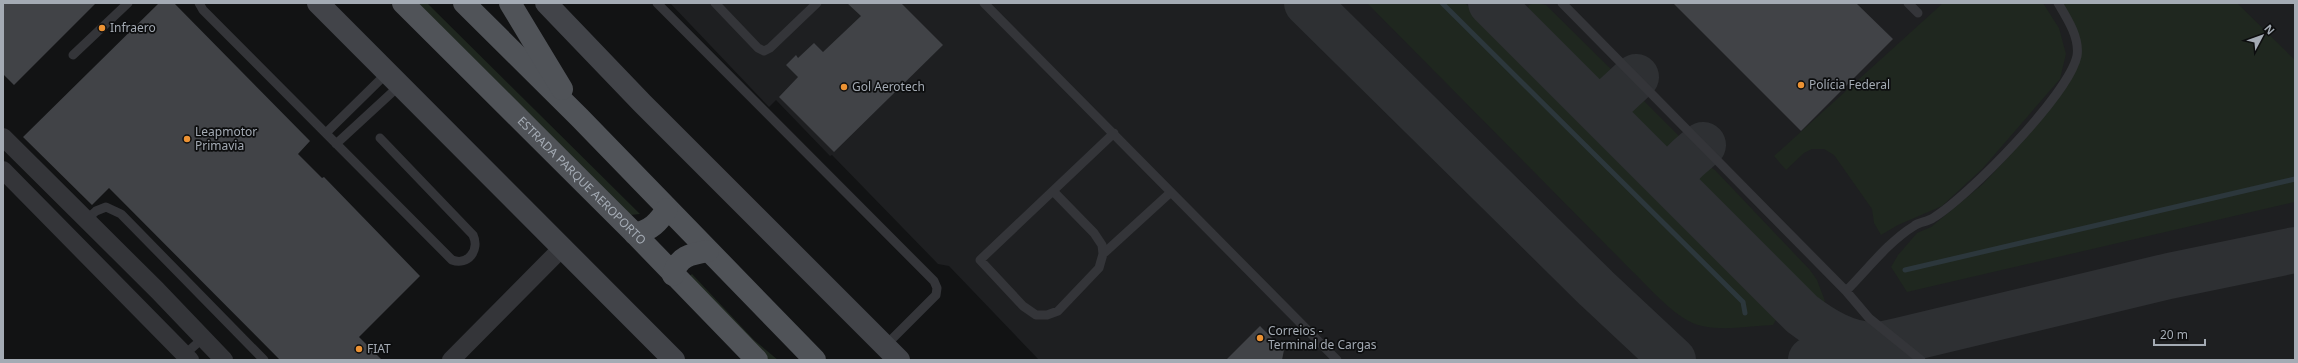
<svg xmlns="http://www.w3.org/2000/svg" width="2298" height="363" viewBox="0 0 2298 363" font-family="'Noto Sans',sans-serif">
<rect width="100%" height="100%" fill="#121314"/>
<!-- built -->
<path fill="#1e1f21" d="M670 3H2295V360H1039L949 266 938 264 832 155 830 156 776 100 769 107Z"/>
<!-- green -->
<path fill="#1f271f" d="M408 3H427L640 214 630 215Z
M1367 3H1465L1774 313 1776 320 1773 325C1750 326 1725 331 1702 326 1677 321 1650 288 1632 271Z
M1534 3 1546 5 1615 73 1616 79 1605 90 1595 88 1586 82 1529 24 1526 14 1529 5Z
M1943 3H2043L2059 28 2066 54 2060 79 1983 168 1942 206 1898 225 1881 235 1874 223 1872 209 1834 155 1824 149H1812L1804 153 1786 170 1774 156Z
M2059 3H2237L2295 60V202L1907 292 1891 267 1898 255 1917 233 1931 227 1983 184 2027 137 2068 85 2077 63V40Z
M1636 99 1644 101 1685 142 1678 153C1672 154 1662 156 1656 152 1652 149 1649 144 1645 141 1634 128 1619 114 1636 99Z
M1703 166 1710 167 1715 170 1810 270 1817 280 1825 301 1821 308 1815 312 1693 193C1690 180 1693 175 1703 166Z
M692 274 754 340 778 360H764L686 279Z"/>
<g fill="none" stroke-linecap="round" stroke-linejoin="round">
<!-- stream -->
<path stroke="#2c373c" stroke-width="5" d="M1442 3 1743 302 1745 313
M1905 270 2295 179"/>
<!-- taxiway -->
<path stroke="#2e3033" stroke-width="46" d="M1307 3 1596 288 1673 360
M1491 3 1802 314C1823 330 1847 345 1874 345
M1608 120 1609 102 1636 77
M1677 189C1671 167 1688 159 1703 145
M1811 360 1898 341 2169 276 2295 250"/>
</g>
<!-- building -->
<path fill="#414347" d="M3 3H96L14 85 3 74Z
M159 3H174L310 141 298 154 322 178 324 177 420 276 359 337 382 360H280L109 188 92 205 23 137Z
M847 3H901L943 45 834 152 779 97 798 77 786 65 796 55 798 58 814 43 823 52 861 16Z
M1673 3H1856L1893 39 1801 131Z
M1260 326 1284 350 1282 360H1226Z"/>
<g fill="none" stroke-linecap="round" stroke-linejoin="round">
<!-- lane -->
<path stroke="#343539" stroke-width="9" d="M199 3 203 10 452 260C468 266 480 250 473 235L380 138
M657 3 934 281 937 288 936 295 885 346
M715 3 758 48 764 51 770 48 817 3
M984 3 1337 360
M1562 3 1846 291 1869 318 1921 360
M1908 3 1918 13
M73 55 128 3
M326 133 387 73
M336 144 399 86
M1053 191 1094 233 1102 245 1103 254 1099 268 1058 311 1047 315H1036L1023 306 980 260 1114 133
M86 220 96 211 106 207 121 214 264 360
M1103 254 1171 192
M1846 291C1867 270 1888 242 1914 226 1919 222 1927 222 1933 218 1968 197 2069 94 2077 56 2080 38 2067 18 2058 3
M183 356 202 339"/>
<!-- street -->
<path stroke="#343539" stroke-width="18" d="M3 137 157 290 224 360
M3 170 190 360
M451 360 562 248"/>
<!-- secondary -->
<path stroke="#424449" stroke-width="22" d="M318 3 674 360
M546 3 642 103 899 360"/>
<!-- primary -->
<g stroke="#505358" stroke-width="22">
<path id="s1" d="M403 3 635 234 757 360"/>
<path d="M464 3 579 117 815 360"/>
<path d="M510 3 562 89"/>
<path d="M635 234C651 230 658 223 667 209"/>
<path d="M673 275C678 256 691 254 708 251"/>
</g>
</g>
<!-- markers -->
<g fill="#ec9233" stroke="#0d0e0f" stroke-width="1.5">
<circle cx="102" cy="28" r="4"/>
<circle cx="1801" cy="85" r="4"/>
<circle cx="844" cy="87" r="4"/>
<circle cx="187" cy="139" r="4"/>
<circle cx="1260" cy="338" r="4"/>
<circle cx="359" cy="349" r="4"/>
</g>
<g text-anchor="middle" stroke-width="3.5" stroke-linejoin="round" paint-order="stroke">
<!-- poi labels -->
<g font-size="12" fill="#a4abb4" stroke="#0d0e0f" text-anchor="start">
<text x="110" y="32">Infraero</text>
<text x="1809" y="89">Polícia Federal</text>
<text x="852" y="91">Gol Aerotech</text>
<text x="195" y="136">Leapmotor<tspan x="195" dy="14">Primavia</tspan></text>
<text x="1268" y="335">Correios -<tspan x="1268" dy="14">Terminal de Cargas</tspan></text>
<text x="367" y="353">FIAT</text>
</g>
<!-- street labels -->
<g font-size="12" fill="#a4abb4" stroke="#0d0e0f">
<text dy="4" stroke="none"><textPath href="#s1" startOffset="252">ESTRADA PARQUE AEROPORTO</textPath></text>
</g>
</g>
<!-- border -->
<rect width="2298" height="363" fill="none" stroke="#a4abb4" stroke-width="8"/>
<!-- north arrow -->
<g transform="translate(2262 36) rotate(49)" stroke="#0d0e0f" stroke-width="3" paint-order="stroke">
<path d="M0-3L7 15L0 10L-7 15Z" fill="#a4abb4"/>
<text y="-6" font-size="11" font-weight="bold" text-anchor="middle" fill="#a4abb4">N</text>
</g>
<!-- scale -->
<path d="M2154 339v6h51v-6" fill="none" stroke="#a4abb4" stroke-width="2"/>
<text x="2160" y="339" font-size="12" fill="#a4abb4" stroke="#0d0e0f" stroke-width="3" paint-order="stroke">20 m</text>
</svg>
